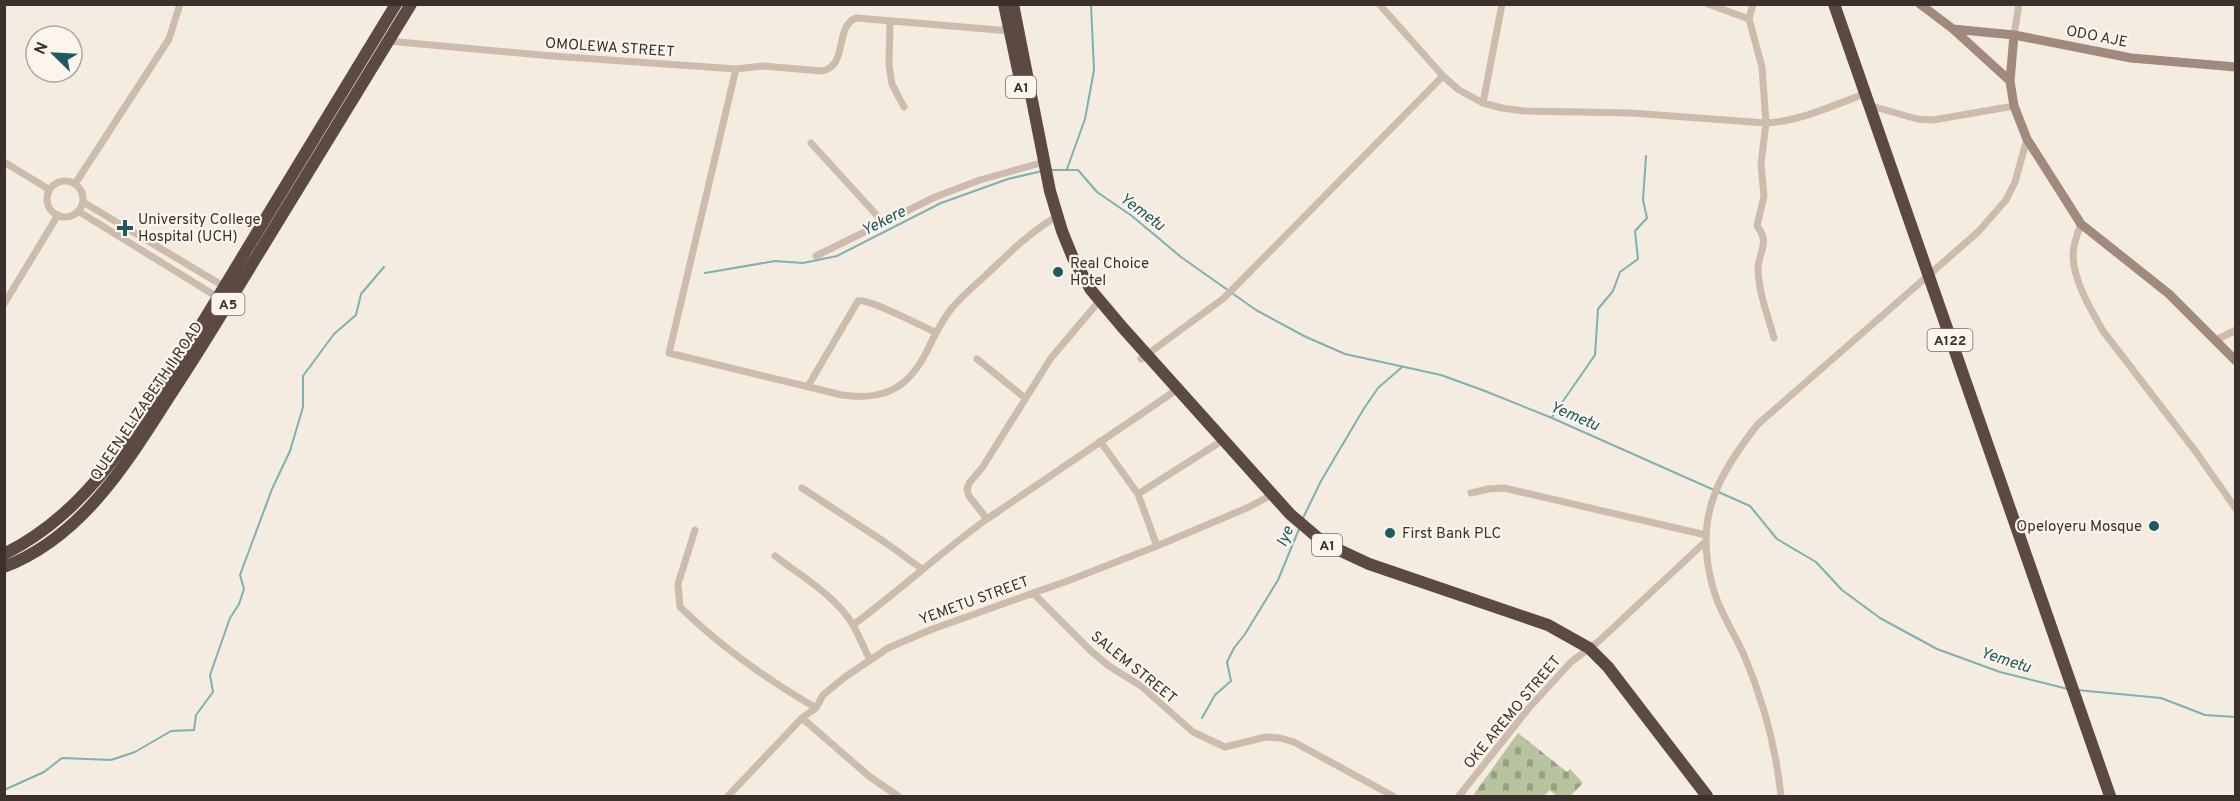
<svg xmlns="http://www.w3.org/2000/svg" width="2240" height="801" viewBox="0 0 2240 801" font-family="Overpass,sans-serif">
<defs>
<pattern id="cemetery-stones" width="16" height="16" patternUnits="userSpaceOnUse" patternTransform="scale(1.5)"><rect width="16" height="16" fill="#b8c4a0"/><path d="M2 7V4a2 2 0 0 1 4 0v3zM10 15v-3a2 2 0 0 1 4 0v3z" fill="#97a083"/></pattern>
</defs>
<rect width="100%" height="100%" fill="#f4ebe1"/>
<!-- cemetery -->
<path fill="url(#cemetery-stones)" d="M1518 733 1567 772 1570 769 1583 783 1570 796H1556L1550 790 1544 796H1476L1474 794Z"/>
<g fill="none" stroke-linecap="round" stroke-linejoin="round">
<!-- stream -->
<path stroke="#7fb0b2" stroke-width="2" d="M1067 169 1085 119 1094 70 1091 4
M1050 170H1078L1097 192 1132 216 1181 257 1256 310 1304 336 1345 354 1441 375 1485 391 1552 418 1750 506 1777 539 1816 562 1842 590 1880 618 1937 649 2000 672 2068 689
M705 273 775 261 803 263 837 256 941 203 1008 179 1042 171
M1552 417 1595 355 1598 309 1613 291 1620 272 1638 259 1635 231 1647 218 1643 200 1646 156
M1303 518 1321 481 1363 410 1378 388 1401 368
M2077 690 2161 698 2205 715 2236 717
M1202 718 1215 695 1231 681 1227 662 1234 648 1245 634 1278 580 1299 529
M4 790 44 772 62 758 111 760 135 752 171 731 194 730 196 715 213 692 210 675 230 618 239 604 244 589 240 575 272 489 290 451 303 407V376L334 334 356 315 361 294 384 267"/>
<!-- street -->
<path stroke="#cdbbac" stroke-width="7" d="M1379 4 1443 76 1459 90 1483 103 1502 108 1524 111 1631 113 1766 123C1800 121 1832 106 1864 94
M1708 4 1749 19
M1753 4 1749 19 1762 67 1766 123 1761 164 1764 196 1757 226C1771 244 1758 251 1758 270 1759 294 1768 316 1774 338
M890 21 889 65 892 84 904 107
M2014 35 2019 4
M388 41 552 56 736 69 763 66 822 71C849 66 834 24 857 18L1010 31
M736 69 669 353 842 395C883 401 908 389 927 351 935 335 941 321 952 308 962 296 974 286 985 276 1006 256 1027 235 1051 220
M1483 103 1502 4
M1875 107 1917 119 1933 120 2014 106
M811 143 883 222
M4 162 50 190
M47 199a18 18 0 1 1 36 0a18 18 0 1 1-36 0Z
M75 184 169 39 180 4
M83 202 225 287
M78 211 219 298
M2081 224C2077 234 2073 245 2073 256 2074 282 2091 310 2103 331L2196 452 2236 509
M816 256 935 197 980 180 1037 164
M4 304 58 215
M2216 340 2236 330
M977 359 1025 398
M1141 359 1224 298 1443 76
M808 386 858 301C869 298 921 326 935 332
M1100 441 1138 494 1157 546
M802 488 886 543 922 569
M1471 493 1488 489 1504 488 1706 535
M1138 494 1217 444
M987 519 1172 393
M695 530 678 584 680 607C721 647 766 679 816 708
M775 556C801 576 836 596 853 625 859 636 864 648 870 660
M1033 593 1091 651 1109 666 1141 686 1193 732 1225 747 1266 737 1280 738 1294 742 1393 796
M853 625C899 591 941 552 987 519L969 496 967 490 969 483 982 468 1051 358 1095 306
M802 718 870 777 898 796
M728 796 802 718 816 708 823 695 845 677 888 648 930 630 1070 580 1157 546 1249 507 1266 498 1271 492
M1459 796 1528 709 1571 662 1599 641 1705 542
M1781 796C1776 748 1763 700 1744 655 1733 631 1718 609 1712 584 1694 517 1718 475 1758 424L1978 232 2006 200 2015 182 2027 139"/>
<!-- secondary -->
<path stroke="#a18a7d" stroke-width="9" d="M1920 4 1953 29 2014 35 2131 58 2236 67
M1953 29 2010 81
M2014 35 2010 81 2014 106 2027 139 2081 224 2169 294 2236 361"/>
<!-- highway -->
<path stroke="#5c4a42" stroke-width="12" d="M1004 4 1022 89
M1013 4 1050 191 1062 231 1073 258 1091 290 1123 328 1290 514 1324 543 1369 564 1548 625 1589 648 1608 667 1707 796
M1834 4 2110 796
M4 554C83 515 125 445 171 373 197 332 222 291 247 249 297 168 346 86 396 4
M4 567C83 537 128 461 171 394 201 349 229 302 257 256 308 172 359 88 411 4"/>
</g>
<!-- markers -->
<g fill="#1f5a5e" stroke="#fbf5ee" stroke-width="2">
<path d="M122 219h6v6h6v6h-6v6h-6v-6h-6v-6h6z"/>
<circle cx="1058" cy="272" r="6"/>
<circle cx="2154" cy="526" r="6"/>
<circle cx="1390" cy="533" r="6"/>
</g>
<g text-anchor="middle" stroke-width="4.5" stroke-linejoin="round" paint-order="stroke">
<!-- shield labels -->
<g fill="#fbf5ee" stroke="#756b66" stroke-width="1.5">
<rect x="1006" y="76" width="30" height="22" rx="4.5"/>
<rect x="211.5" y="293" width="33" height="22" rx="4.5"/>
<rect x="1927.5" y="329" width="45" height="22" rx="4.5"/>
<rect x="1312" y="534" width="30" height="22" rx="4.5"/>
</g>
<g font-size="14" font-weight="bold" fill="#3b302b">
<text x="1021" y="92">A1</text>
<text x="228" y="309">A5</text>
<text x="1950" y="345">A122</text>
<text x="1327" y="550">A1</text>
</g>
<!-- street labels -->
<g font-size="15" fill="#3b302b" stroke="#fbf5ee">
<text transform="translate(2097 36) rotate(11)" y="5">ODO AJE</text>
<text transform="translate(610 47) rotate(4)" y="5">OMOLEWA STREET</text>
<text transform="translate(146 401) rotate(-56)" y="5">QUEEN ELIZABETH II ROAD</text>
<text transform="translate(974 600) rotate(-20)" y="5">YEMETU STREET</text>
<text transform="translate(1134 667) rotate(39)" y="5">SALEM STREET</text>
<text transform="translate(1512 712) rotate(-50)" y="5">OKE AREMO STREET</text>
</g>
<!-- poi labels -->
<g font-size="15" fill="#3b302b" stroke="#fbf5ee" text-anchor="start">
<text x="138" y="224">University College<tspan x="138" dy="17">Hospital (UCH)</tspan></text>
<text x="1070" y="268">Real Choice<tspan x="1070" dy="17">Hotel</tspan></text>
<text x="2142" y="531" text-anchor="end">Opeloyeru Mosque</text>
<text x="1402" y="538">First Bank PLC</text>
</g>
<!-- water labels -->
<g font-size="16" font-style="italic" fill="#1f5a5e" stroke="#fbf5ee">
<text transform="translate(1143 211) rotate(37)" y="6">Yemetu</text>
<text transform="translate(883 220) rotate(-27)" y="6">Yekere</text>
<text transform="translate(1575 415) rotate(23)" y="6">Yemetu</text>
<text transform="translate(1284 536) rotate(-67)" y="6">Iye</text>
<text transform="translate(2006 659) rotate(18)" y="6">Yemetu</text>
</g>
</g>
<!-- border -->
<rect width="2240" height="801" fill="none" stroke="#3b302b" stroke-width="12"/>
<!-- north arrow -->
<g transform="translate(54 54) rotate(294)"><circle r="28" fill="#fbf5ee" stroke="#aea6a0" stroke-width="1.5"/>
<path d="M0-4.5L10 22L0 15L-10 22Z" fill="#1f5a5e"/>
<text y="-9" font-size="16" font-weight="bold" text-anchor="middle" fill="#3b302b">N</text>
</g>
</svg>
